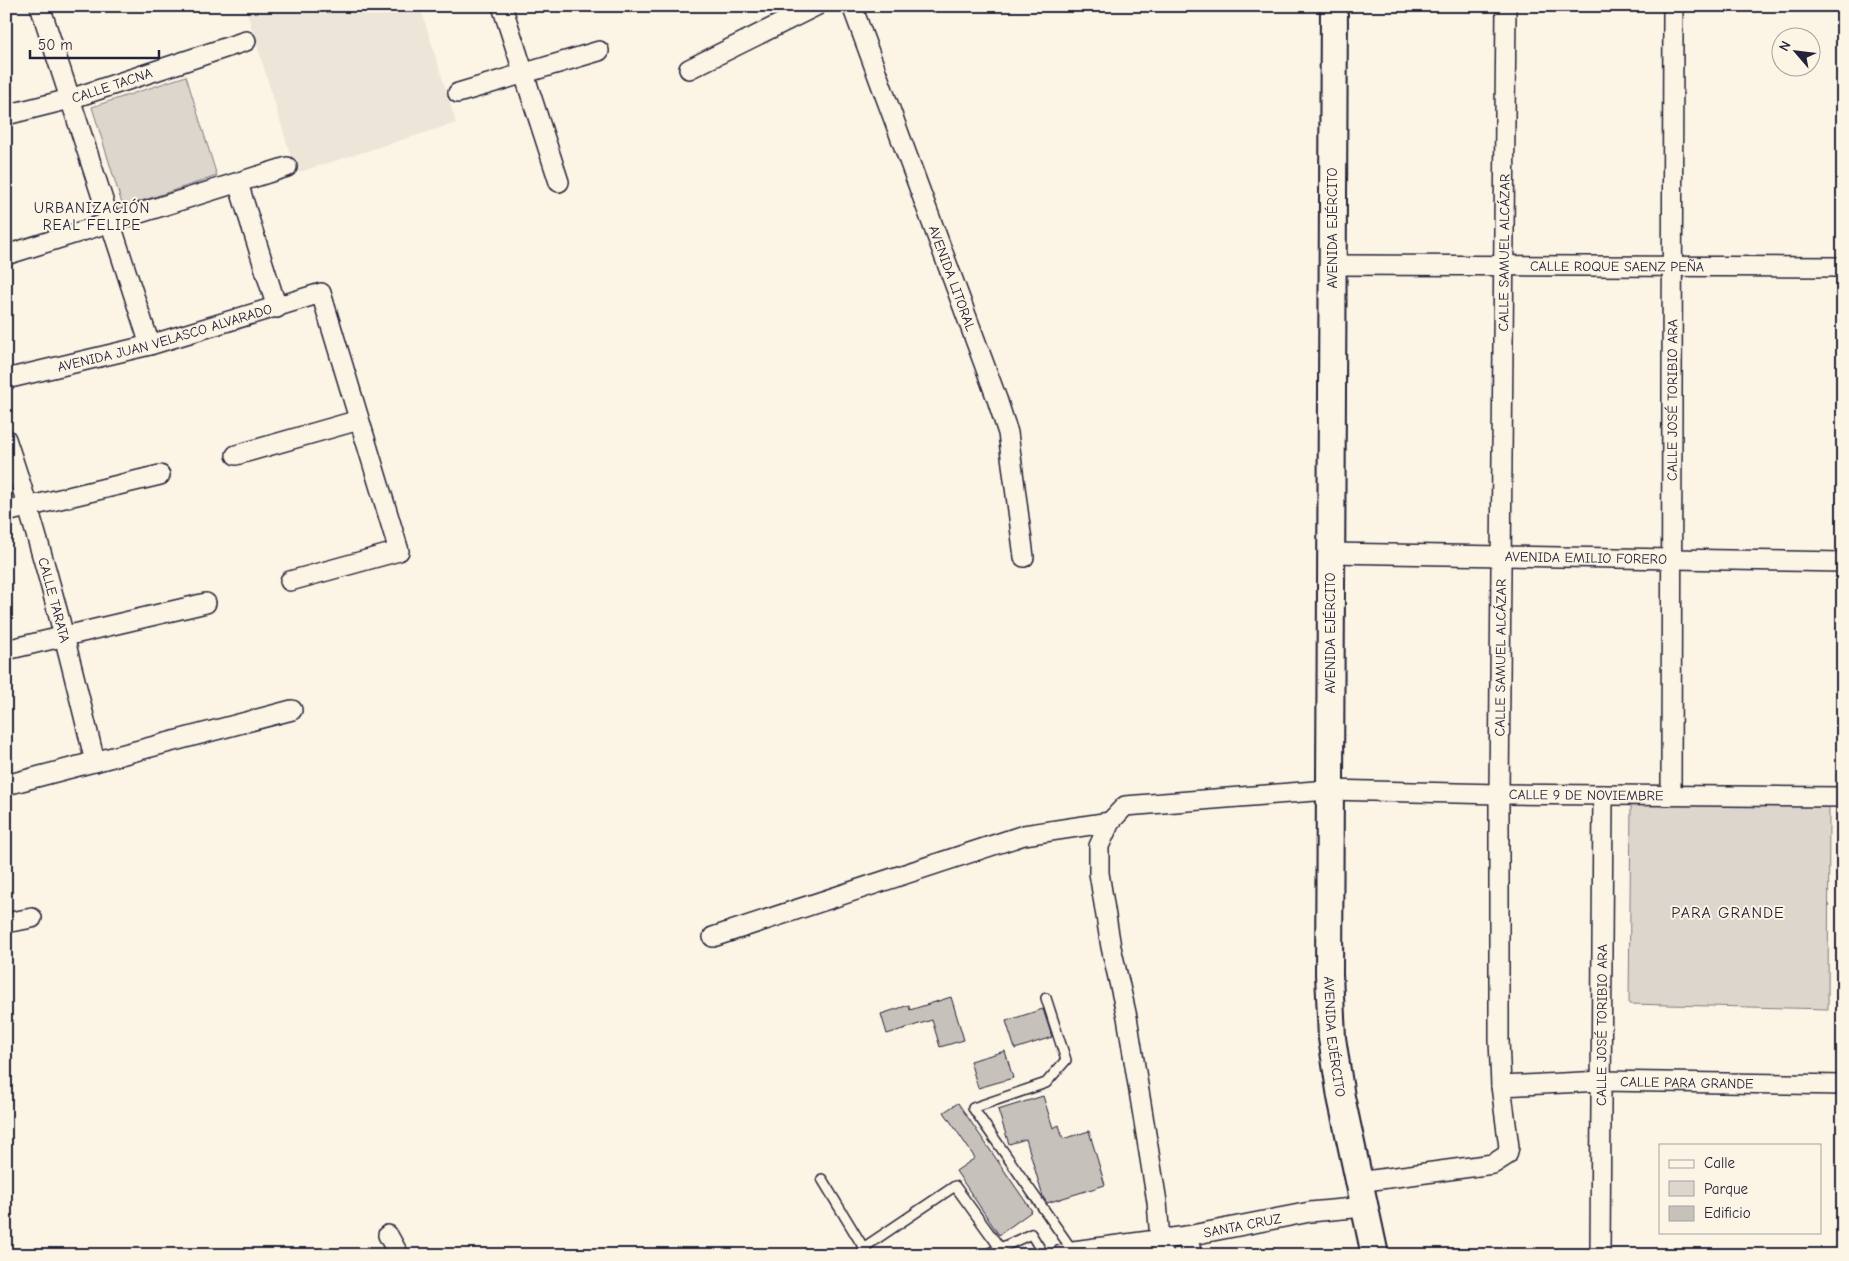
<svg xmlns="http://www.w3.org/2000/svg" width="1849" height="1261" viewBox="0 0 1849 1261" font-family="'Comic Neue',sans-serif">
<rect width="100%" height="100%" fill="#fcf5e5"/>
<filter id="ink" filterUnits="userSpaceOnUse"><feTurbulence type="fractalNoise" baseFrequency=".02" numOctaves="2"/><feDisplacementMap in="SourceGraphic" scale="10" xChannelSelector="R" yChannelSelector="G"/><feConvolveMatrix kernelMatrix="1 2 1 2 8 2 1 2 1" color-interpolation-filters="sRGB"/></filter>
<g filter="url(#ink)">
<!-- built -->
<path fill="#ece5d8" d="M245 6H420L456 123 296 173Z"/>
<!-- green -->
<path fill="#dcd6cc" stroke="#7f7c84" d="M186 76 217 176 123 207 92 107Z
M1631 803 1829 807 1828 1009 1629 1004Z"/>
<!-- building -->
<path fill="#c6c1bb" stroke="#22223b" d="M951 997 964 1040 940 1047 932 1020 887 1034 881 1014 909 1005 910 1010Z
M1043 1009 1052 1037 1015 1049 1006 1021Z
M1005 1051 1013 1078 978 1088 970 1061Z
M1043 1096 1053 1128 1059 1125 1063 1139 1089 1131 1105 1185 1047 1203 1043 1197 1026 1139 1009 1144 998 1110Z
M958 1103 1032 1211 999 1235 956 1171 975 1158 944 1112Z"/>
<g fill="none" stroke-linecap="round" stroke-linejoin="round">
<!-- service casing -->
<g stroke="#22223b" stroke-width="12">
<path id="service" d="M1046 998 1066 1060 1046 1083 973 1108 1073 1251
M822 1179 868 1255
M863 1248 955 1186 1000 1248
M985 1255 1031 1234 1044 1255"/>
</g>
<!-- minor casing -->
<g stroke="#22223b" stroke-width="22">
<g id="minor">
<path d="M40 6 150 345"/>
<path d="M502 6 559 182"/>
<path id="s1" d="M852 6 997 399 1008 433 1024 557"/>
<path d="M689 69 816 6"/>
<path d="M458 93 599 51"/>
<path id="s2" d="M6 115 70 99 246 41"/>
<path d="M238 183 277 308"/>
<path d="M6 255 287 167"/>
<path id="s3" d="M1332 265 1843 267"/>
<path id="s4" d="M6 379 150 345 321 293 399 551 290 581"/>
<path id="s5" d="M6 439C42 545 69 653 95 762"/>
<path d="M236 455 359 420"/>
<path d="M6 512 160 475"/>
<path id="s6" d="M1330 553 1843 562"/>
<path d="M6 650 206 603"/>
<path d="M6 785 292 710"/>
<path id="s7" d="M1671 795 1673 6"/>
<path d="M6 923 32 918"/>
<path d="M713 937 1024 835 1110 822"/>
<path id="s8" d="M1501 1086 1602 1081 1843 1085"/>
<path id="s9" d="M1358 1182 1493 1164 1507 1155 1509 1147 1501 1086 1499 1040V794L1506 6"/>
<path d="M388 1235 399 1255"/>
<path d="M1187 1236 1192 1255"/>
<path id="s10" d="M1061 1255 1073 1251 1187 1236 1310 1212 1364 1207"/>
<path id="s11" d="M1164 1255 1160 1240 1157 1202 1127 1017 1111 947 1099 873V846L1110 822 1125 806 1328 790 1499 794 1843 797"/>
<path id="s12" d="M1600 1255 1603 795"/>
</g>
</g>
<!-- secondary casing -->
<g stroke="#22223b" stroke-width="30">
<g id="secondary">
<path id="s13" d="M1334 6 1329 974 1332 1038 1341 1097 1375 1255"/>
</g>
</g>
<!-- service -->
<use href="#service" stroke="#fcf5e5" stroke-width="9"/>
<!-- minor -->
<use href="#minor" stroke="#fcf5e5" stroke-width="19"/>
<!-- secondary -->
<use href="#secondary" stroke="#fcf5e5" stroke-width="26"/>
</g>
</g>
<g text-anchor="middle" stroke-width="4" stroke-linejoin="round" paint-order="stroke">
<!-- street labels -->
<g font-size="14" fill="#22223b" stroke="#fcf5e5">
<text dy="5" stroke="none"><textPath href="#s2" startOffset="110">CALLE TACNA</textPath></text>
<text transform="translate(1332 228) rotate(-90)" y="5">AVENIDA EJÉRCITO</text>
<text dy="5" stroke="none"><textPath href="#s9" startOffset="1056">CALLE SAMUEL ALCÁZAR</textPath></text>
<text dy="5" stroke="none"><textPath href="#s3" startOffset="285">CALLE ROQUE SAENZ PEÑA</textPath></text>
<text dy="5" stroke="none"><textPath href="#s1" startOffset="290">AVENIDA LITORAL</textPath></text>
<text dy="5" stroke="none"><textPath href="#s4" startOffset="164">AVENIDA JUAN VELASCO ALVARADO</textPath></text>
<text dy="5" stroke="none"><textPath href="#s7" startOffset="395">CALLE JOSÉ TORIBIO ARA</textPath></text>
<text dy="5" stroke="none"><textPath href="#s6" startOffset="256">AVENIDA EMILIO FORERO</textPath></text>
<text dy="5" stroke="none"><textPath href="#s5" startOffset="168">CALLE TARATA</textPath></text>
<text transform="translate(1330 633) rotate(-90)" y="5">AVENIDA EJÉRCITO</text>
<text dy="5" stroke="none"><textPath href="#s9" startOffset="651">CALLE SAMUEL ALCÁZAR</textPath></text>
<text dy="5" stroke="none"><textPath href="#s11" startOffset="925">CALLE 9 DE NOVIEMBRE</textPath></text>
<text dy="5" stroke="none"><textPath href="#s12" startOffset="230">CALLE JOSÉ TORIBIO ARA</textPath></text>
<text dy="5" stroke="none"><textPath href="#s13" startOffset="1031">AVENIDA EJÉRCITO</textPath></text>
<text dy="5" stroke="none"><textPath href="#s8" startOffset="186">CALLE PARA GRANDE</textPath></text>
<text dy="5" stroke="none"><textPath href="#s10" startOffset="184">SANTA CRUZ</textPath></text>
</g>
<!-- neighbourhood labels -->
<g font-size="15" letter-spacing="1" fill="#22223b" stroke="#fcf5e5">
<text x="92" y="213">URBANIZACIÓN<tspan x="92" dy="17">REAL FELIPE</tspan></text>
</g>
<!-- quarter labels -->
<g font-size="16" letter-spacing="1" fill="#22223b" stroke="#fcf5e5">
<text x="1728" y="918">PARA GRANDE</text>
</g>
</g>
<!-- margin -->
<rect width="1849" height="1261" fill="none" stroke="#fcf5e5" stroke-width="25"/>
<rect x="12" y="12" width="1824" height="1236" fill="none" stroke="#22223b" stroke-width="2" filter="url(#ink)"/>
<!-- legend -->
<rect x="1659" y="1144" width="162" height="90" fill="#fcf5e5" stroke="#a5a1a1"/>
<rect x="1669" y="1160" width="25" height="8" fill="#fcf5e5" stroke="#a5a1a1"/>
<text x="1704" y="1168" font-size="15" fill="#22223b">Calle</text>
<rect x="1669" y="1181" width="25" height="15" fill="#dcd6cc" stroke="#a5a1a1"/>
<text x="1704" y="1194" font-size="15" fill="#22223b">Parque</text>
<rect x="1669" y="1206" width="25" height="15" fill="#c6c1bb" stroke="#a5a1a1"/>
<text x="1704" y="1218" font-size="15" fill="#22223b">Edificio</text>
<!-- north arrow -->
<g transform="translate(1796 52) rotate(298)"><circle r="24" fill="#fcf5e5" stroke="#a5a1a1"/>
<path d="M0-4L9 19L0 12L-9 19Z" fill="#22223b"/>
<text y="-8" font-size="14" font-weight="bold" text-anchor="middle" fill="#22223b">N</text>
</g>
<!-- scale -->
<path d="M30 50v8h129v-8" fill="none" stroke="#22223b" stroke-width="2.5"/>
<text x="38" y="50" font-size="15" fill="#22223b" stroke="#fcf5e5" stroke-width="4" paint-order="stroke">50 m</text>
</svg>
